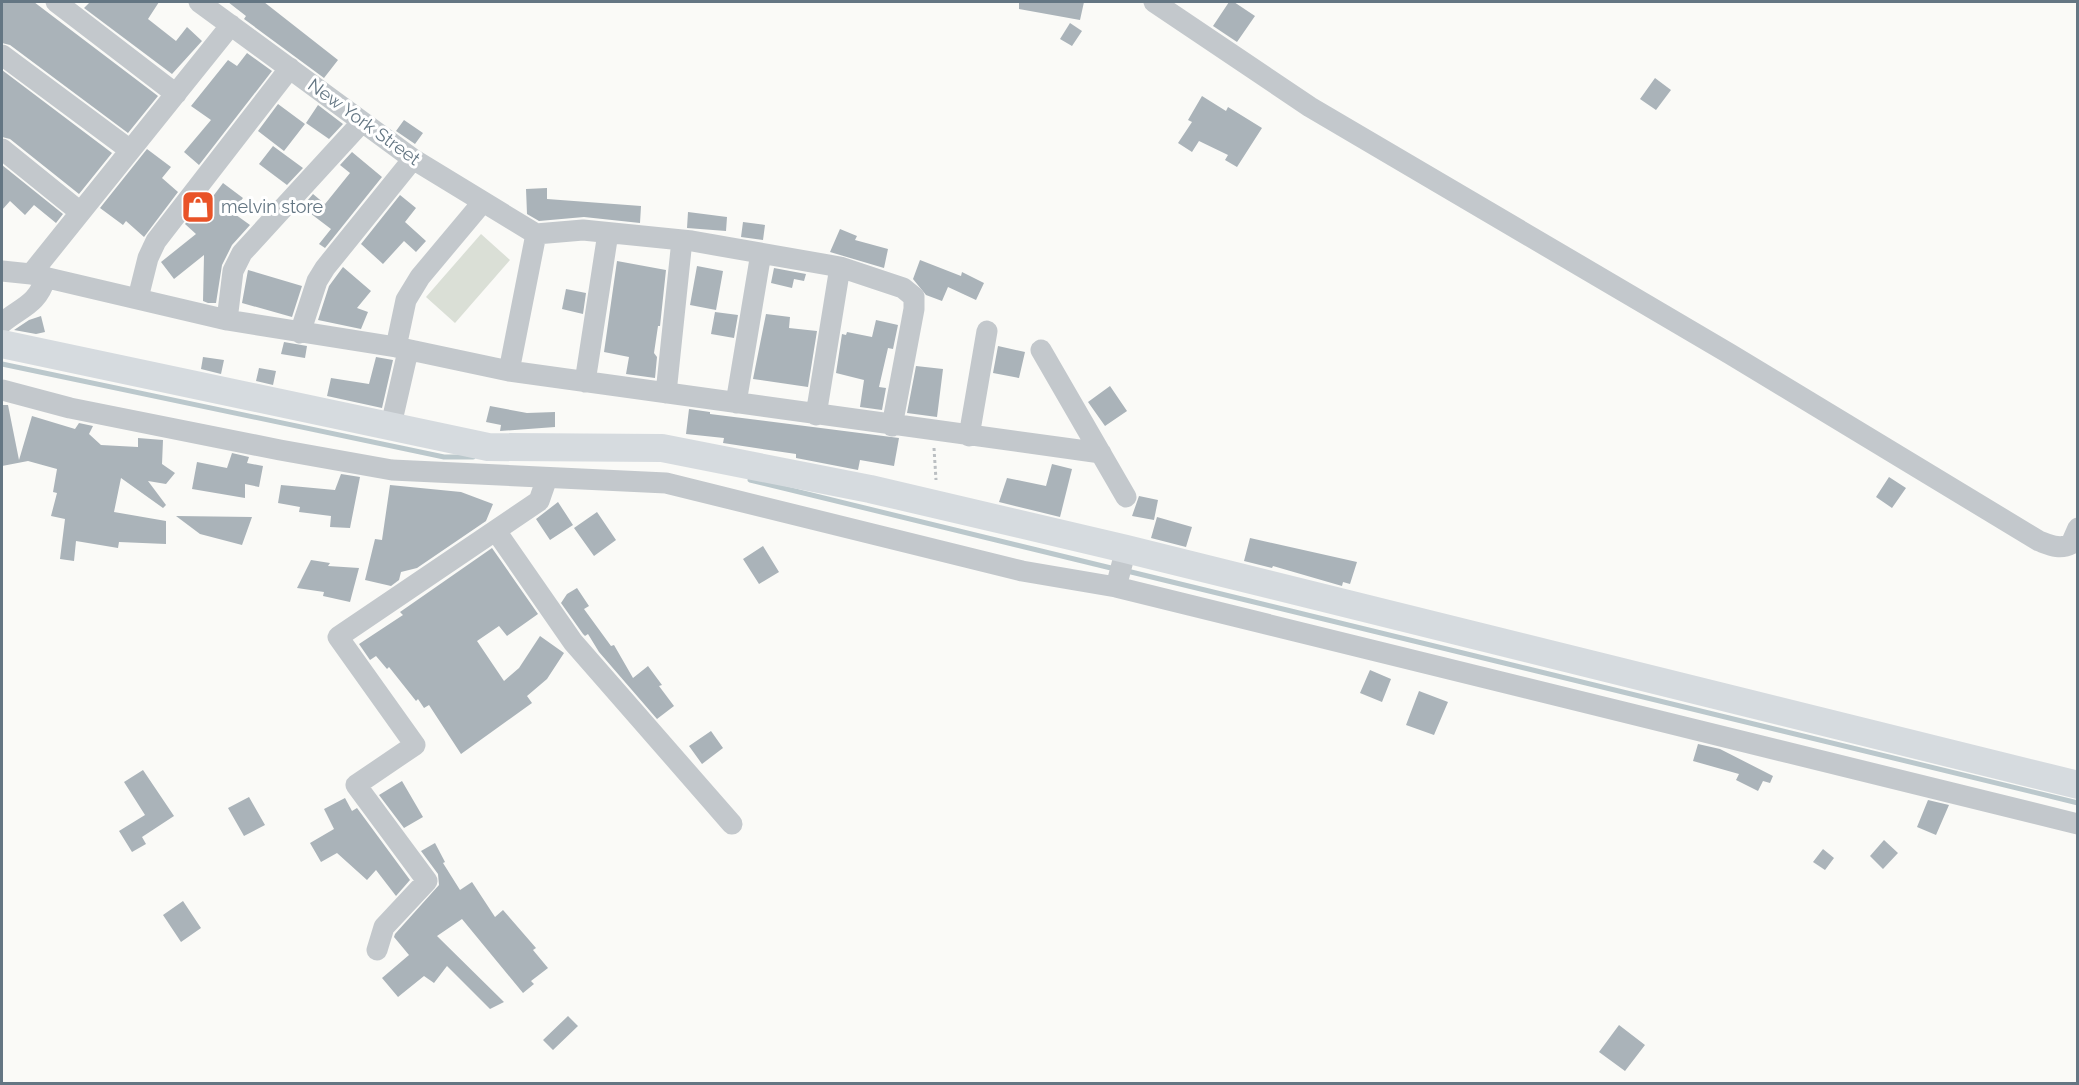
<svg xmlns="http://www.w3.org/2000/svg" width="2079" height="1085" viewBox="0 0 2079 1085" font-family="Raleway,sans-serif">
<rect width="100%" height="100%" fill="#fafaf7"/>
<!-- grass -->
<path fill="#dadfd6" d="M481 234 510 260 455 323 426 297Z"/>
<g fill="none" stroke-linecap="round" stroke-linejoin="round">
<!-- stream -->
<path stroke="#bbc8cc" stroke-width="5" d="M2 364 444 457H473
M750 480 1111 568
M1127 571 2078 803"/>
</g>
<!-- building -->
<path fill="#aab3b9" d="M2 2H34L158 96 128 133 10 45 2 43Z
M90 2H159L148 19 176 41 187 27 202 41 172 74 84 8Z
M228 2H264L338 60 324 78 244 19 246 16Z
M1019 2H1084L1080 20 1019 9Z
M1229 2H1234L1255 16 1237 42 1213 26Z
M1070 23 1082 31 1072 46 1060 39Z
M247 53 272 71 199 165 184 152 211 120 191 106 228 60 237 66Z
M2 70 112 153 79 194 10 139 2 137Z
M1655 78 1671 90 1656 110 1640 99Z
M1202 96 1226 111 1228 107 1262 128 1237 167 1225 160 1228 155 1199 141 1192 152 1178 143 1192 122 1188 120Z
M278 104 305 124 284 151 258 131Z
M318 105 343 124 329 139 306 123Z
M404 120 423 133 415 144 396 131Z
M273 146 303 168 287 185 259 164Z
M147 149 171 167 162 178 178 192 144 237 126 221 123 225 100 208Z
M352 152 382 177 325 248 319 244 331 229 302 207 313 194 325 204 350 173 340 165Z
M2 165 63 214 56 223 34 205 25 215 10 201 2 210Z
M223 183 243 198 232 212 250 225 232 245 222 265 216 303H208L203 301 204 255 174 279 161 262 196 234 185 224 198 208 202 211Z
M547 188V199L641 206 640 223 584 217 539 221 527 214 526 189Z
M400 195 416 208 405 222 426 241 416 252 404 241 383 264 361 244Z
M688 212 727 217 726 231 687 228Z
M743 222 765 225 763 240 741 237Z
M840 229 857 236 855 240 888 249 884 268 830 252Z
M920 260 961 276 962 272 984 283 976 300 948 287 942 301 926 295 913 279Z
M617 261 666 270 660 326H658L654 353 657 357 655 378 626 374 629 357 604 352Z
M697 266 723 271 716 310 690 305Z
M343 267 371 291 357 308 368 312 361 329 318 320 329 286Z
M774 268 806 274 804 281 794 279 792 288 771 283Z
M248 270 302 286 292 317 242 303Z
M566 289 586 293 583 314 562 309Z
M715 312 738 315 734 338 711 334Z
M766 314 790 317 789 328 817 331 808 387 753 379Z
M41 316 45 332 36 334 14 330 29 320Z
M876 320 898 325 893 349 888 348 879 387 886 388 882 410 860 407 864 380 836 373 842 334 846 335 847 332 872 337Z
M284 342 307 346 305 358 281 354Z
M998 346 1025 352 1019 378 993 373Z
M203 357 224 360 221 374 201 369Z
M376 357 393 360 382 408 327 396 331 378 369 384Z
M916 366 943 369 937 417 907 413Z
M259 368 276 371 273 385 256 381Z
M1110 386 1127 411 1105 426 1088 402Z
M2 405H8L19 460 32 416 75 429 79 423 93 426 89 434 101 445 138 447V438L163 440 162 464 175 473 166 484 148 481 166 505 163 508 121 478 114 512 166 521V544L119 542 118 548 76 541 74 561 60 559 65 519 51 516 57 493 53 492 57 469 28 461 2 466Z
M490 406 527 413 555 412V427L500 431 501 425 486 422Z
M689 409 710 412V414L899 438 894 466 860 460 858 470 796 458V454L723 443 724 438 686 434Z
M232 453 249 457 247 463 263 466 259 487 245 484V498L192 489 197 462 227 468Z
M1052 464 1072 469 1060 517 999 502 1007 478 1046 486Z
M341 474 360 477 350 528 330 527 331 516 299 512 300 507 278 503 281 485 335 490Z
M1889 477 1906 488 1892 508 1876 497Z
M390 485 461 492 493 504 486 521 417 568 401 572 399 580 391 586 365 580 375 539 382 540Z
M1139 496 1158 500 1154 520 1132 516Z
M558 502 573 525 550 540 536 519Z
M597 512 616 540 594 556 574 528Z
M176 516 252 517 242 545 200 534Z
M1157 517 1192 527 1186 547 1151 538Z
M1250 538 1357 562 1350 584 1343 582 1342 586 1273 566 1272 568 1244 561Z
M763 546 779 572 759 584 743 559Z
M492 548 538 614 507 636 499 626 477 641 504 681 519 668 540 636 564 653 547 679 527 696 532 703 461 754 429 705 424 708 418 699 416 701 389 667 387 669 376 656 370 660 359 644 403 615 400 612Z
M311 560 330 563 328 566 359 568 350 602 323 596 324 592 297 588Z
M577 588 589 606 584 609 611 646 614 645 633 678 648 666 662 685 659 686 674 706 657 719 599 652 588 634 585 636 583 634 561 603 567 594Z
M1370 670 1391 679 1382 702 1360 693Z
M1419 691 1448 702 1434 735 1406 725Z
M711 731 723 748 702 764 689 746Z
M1698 744 1720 749 1773 776 1770 783 1763 781 1758 791 1736 780 1739 774 1693 761Z
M143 770 174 816 142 837 146 844 132 852 119 831 145 815 124 782Z
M402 781 423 817 404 828 379 795Z
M249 797 265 825 244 836 228 808Z
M345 798 352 811 357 808 410 880 396 896 376 870 367 880 337 853 321 862 310 843 334 829 324 809Z
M1928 800 1949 805 1936 835 1917 827Z
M1884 840 1898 853 1883 869 1870 856Z
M435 843 445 862 443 863 460 890 472 882 495 917 503 910 536 948 533 950 548 968 531 981 534 984 523 993 462 919 437 936 504 1002 490 1009 447 966 434 983 424 976 398 997 382 978 409 955 394 937 395 934 439 885 438 874 421 851Z
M1823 849 1834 858 1825 870 1813 862Z
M183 901 201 928 181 942 163 915Z
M568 1016 578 1026 553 1050 543 1040Z
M1619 1025 1645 1045 1625 1071 1599 1052Z"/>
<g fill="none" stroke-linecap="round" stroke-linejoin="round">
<!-- path -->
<path stroke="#bbbfc2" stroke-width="3" stroke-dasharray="3 3" stroke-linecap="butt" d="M934 448 936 480"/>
<!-- street -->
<path stroke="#c3c8cc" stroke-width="21" d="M56 2 176 94
M199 2 413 159 536 234 583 230 692 241 840 267 816 415
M1154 2 1310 107 1730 354 2039 541C2050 545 2060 550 2071 544L2078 528
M2 55 130 150
M2 149 80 212
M840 267 903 288 914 297V309L892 426
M2 271 31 274 227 320 396 347 509 371 1101 453
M31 274 231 25
M138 298 148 258 156 241 290 68
M227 320 233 271 242 253 362 122
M2 323C23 306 37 305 46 277
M300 333 317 281 325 268 413 159
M396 347 406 300 420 277 482 203
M1041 350 1126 497
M509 371 536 234
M585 382 608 233
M2 390 70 408 280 450 392 470 666 483 1022 571 1116 587 2078 824
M666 393 682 240
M736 403 761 253
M391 425 408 351
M969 436 987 331
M496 531 573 642 732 824
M1116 587 1126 549
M377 950 384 927 427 881 356 785 415 745 338 637 539 501 547 478"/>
<!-- secondary -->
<path stroke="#d6dbdf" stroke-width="28" d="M2 344 488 447 662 448 870 489 1126 549 2078 785"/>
</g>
<!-- icons -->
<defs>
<g id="shop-square" transform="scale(1.725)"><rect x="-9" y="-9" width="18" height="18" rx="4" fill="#e95328" stroke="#fff"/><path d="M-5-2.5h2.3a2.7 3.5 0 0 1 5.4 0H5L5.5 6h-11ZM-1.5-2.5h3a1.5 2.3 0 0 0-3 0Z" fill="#fff"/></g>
</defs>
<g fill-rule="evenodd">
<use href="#shop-square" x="198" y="207"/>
</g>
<g text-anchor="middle" stroke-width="6" stroke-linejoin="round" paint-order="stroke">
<!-- street labels -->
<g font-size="18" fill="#647683" stroke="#fff">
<text transform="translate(364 122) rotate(36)" y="6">New York Street</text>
</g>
<!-- poi labels -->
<g font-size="18" fill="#647683" stroke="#fff" text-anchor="start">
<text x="221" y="213">melvin store</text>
</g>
</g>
<!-- border -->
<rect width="2079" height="1085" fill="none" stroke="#647683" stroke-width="6"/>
</svg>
